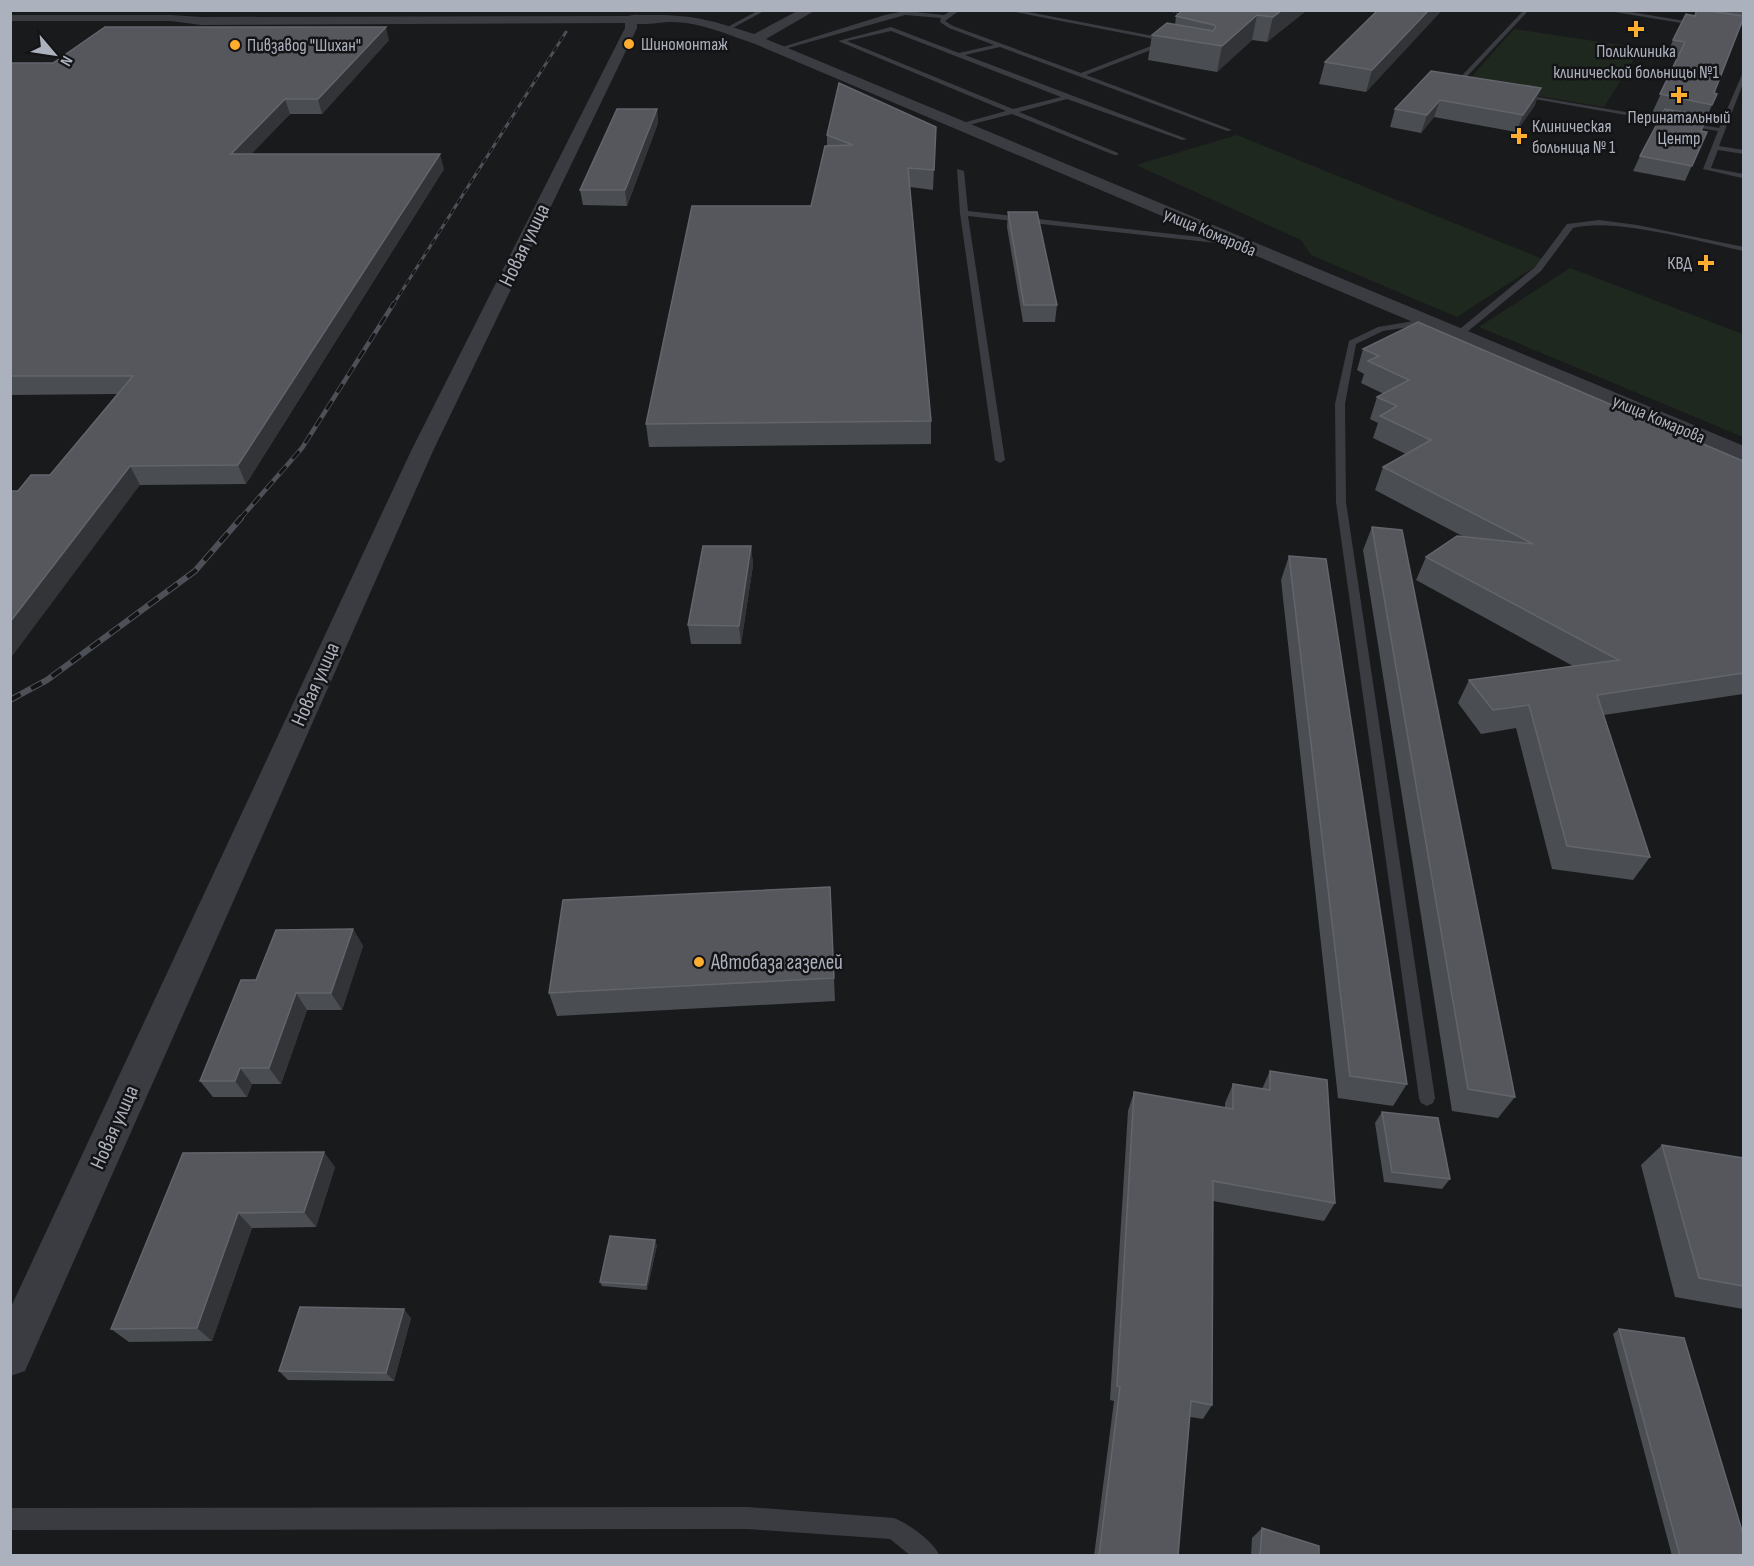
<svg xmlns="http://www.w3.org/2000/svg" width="1754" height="1566" viewBox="0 0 1754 1566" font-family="'Sofia Sans Condensed',sans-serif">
<rect width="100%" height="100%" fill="#191a1c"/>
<!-- green -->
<path fill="#1f281f" d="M1514 29 1641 48 1604 107 1465 84Z
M1237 135 1545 260 1457 317 1311 255 1301 240 1136 165Z
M1570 268 1743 334V437L1479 327Z"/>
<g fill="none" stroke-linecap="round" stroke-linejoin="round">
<!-- path -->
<path stroke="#404349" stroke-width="1.5" stroke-dasharray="1.5 2" stroke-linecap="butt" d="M1170 10 1182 16"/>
<!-- service -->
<path fill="#3a3c42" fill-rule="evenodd" d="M759 10H766L729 30 724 29Z
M953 10H960L945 21 953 26 1081 73 1164 41 1005 10H1018L1169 39V43L1086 75 1232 130 1227 131 1000 47 965 55 1187 139 1182 140 1067 99 1019 112 1118 153V155H1114L1012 114 961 127 959 124 1006 111 838 41 891 27 959 53 994 45 949 28 940 22 941 18 905 15 781 50 776 49 885 15 905 11 944 15ZM891 31 1061 97 1013 109 847 41Z
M1524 10H1529L1460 84 1462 87H1453V85Z
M1602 10H1619L1703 24 1700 26Z
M1744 70V81L1719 146 1744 150V154L1718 150 1711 168 1744 174 1742 178 1703 169 1718 131 1517 96 1520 94 1719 128Z
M957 169 964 171 968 211 1235 241 1239 243 1235 245 968 216 1005 460 1000 463 995 460 960 213Z
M1599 220 1637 225 1744 247V251C1699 242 1615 217 1573 228L1541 271 1461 337H1455V333L1535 267 1567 224Z
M1426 319 1430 322 1429 324 1383 331 1356 344 1345 404 1346 502 1435 1098 1433 1103 1427 1106 1421 1103 1419 1098 1336 502 1335 404 1349 341 1378 327Z
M747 1507 894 1518C909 1524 933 1541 940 1556H911L890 1539 747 1529 10 1530V1508Z"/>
<!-- minor -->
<path fill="#3a3c42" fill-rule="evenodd" d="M10 15H171L201 17 631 16 637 19V28L433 451 25 1371 10 1376V1309L411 451 625 28V23L201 25 171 21H10Z"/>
<!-- tertiary -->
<path fill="#3a3c42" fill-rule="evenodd" d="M799 10H816L766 39 1744 446V462L755 44C729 35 702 23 674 22 661 21 634 29 624 19 630 13 638 15 647 15 691 14 712 20 754 34Z"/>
<!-- rail-far2 casing -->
<g stroke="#4d5057" stroke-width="3">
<path id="rail-far2" d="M393 305 566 32"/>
</g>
<!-- rail-far1 casing -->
<g stroke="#4d5057" stroke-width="4.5">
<path id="rail-far1" d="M240 519 302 448 394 303"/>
</g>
<!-- rail casing -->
<g stroke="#4d5057" stroke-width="6">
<path id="rail" d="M10 700 47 680 195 571 241 518"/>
</g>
<!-- rail-far2 -->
<use href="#rail-far2" stroke="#141417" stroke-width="2" stroke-dasharray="6" stroke-linecap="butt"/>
<!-- rail-far1 -->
<use href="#rail-far1" stroke="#141417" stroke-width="3" stroke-dasharray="10" stroke-linecap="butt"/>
<!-- rail -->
<use href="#rail" stroke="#141417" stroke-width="4" stroke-dasharray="12" stroke-linecap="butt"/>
</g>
<!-- wall -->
<path fill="#4a4d51" d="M1307 10 1267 42 1252 40 1217 72 1148 60 1152 35 1175 25 1176 16Z
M1442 10 1366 92 1319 84 1325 62Z
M1696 10H1743V26L1741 25 1714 93 1712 105 1701 131 1707 132 1685 181 1633 171 1640 156 1662 115 1652 113 1677 59 1666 57 1673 40 1694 16Z
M389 40 322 114H290L251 154 444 169 246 484 140 485 18 491 50 475 117 394 10 395V63H53Z
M1431 71 1535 105 1516 132 1434 117 1421 133 1390 127 1395 109Z
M657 109 658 123 627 206 583 205 580 190Z
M936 127 933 190 910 187 931 421V444L649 447 646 424 811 206 827 146V135Z
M1008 212 1057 305 1055 322H1023L1007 227Z
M1363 349 1743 461V694L1604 715 1650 857 1633 880 1552 869 1516 728 1481 734 1458 703 1469 680 1573 666 1416 580 1426 557 1464 537 1375 490 1383 467 1406 454 1373 438 1378 423 1370 419 1377 397 1384 394 1361 383 1364 374 1357 370Z
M1372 527 1515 1097 1498 1118 1452 1111 1363 550Z
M751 546 753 565 741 644H691L688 625Z
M1289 556 1407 1084 1393 1106 1338 1098 1281 580Z
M830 887 835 1001 557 1016 549 993Z
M353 929 363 946 342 1010H307L281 1084H252L247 1097H213L200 1081 256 980Z
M1270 1071 1335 1203 1324 1221 1213 1201 1212 1405 1203 1419 1190 1417 1178 1556H1094L1114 1401 1110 1400 1128 1111 1134 1092 1225 1108V1103L1233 1084 1262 1089Z
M1382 1112 1450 1179 1442 1189 1384 1182 1375 1123Z
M1662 1145 1743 1158V1309L1675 1297 1641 1165Z
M183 1153 335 1167 316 1227 252 1228 212 1341 129 1342 111 1329Z
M657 1245 647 1290 602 1286 600 1282Z
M411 1318 394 1381 288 1380 279 1371Z
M1619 1329 1743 1556H1672L1613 1334Z
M1262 1528 1319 1556H1251L1252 1538Z"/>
<!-- shaded-wall -->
<path fill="#323437" d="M1282 10H1307L1267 42 1273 17Z
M1429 10H1442L1366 92 1372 70Z
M1257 15 1252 40 1217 72 1222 46Z
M386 27 389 40 322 114 318 99Z
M1541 88 1535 105 1516 132 1523 115Z
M285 99 290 114 236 170 231 154Z
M1440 100 1434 117 1421 133 1427 115Z
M657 109 658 123 627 206 625 190Z
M440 154 444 169 246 484 238 465Z
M130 466 140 485 10 659V622Z
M751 546 753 565 741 644 739 626Z
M353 929 363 946 342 1010 331 993Z
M296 993 307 1010 281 1084 269 1068Z
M240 1068 252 1084 247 1097 235 1081Z
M324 1152 335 1167 316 1227 304 1212Z
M238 1213 252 1228 212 1341 197 1328Z
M655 1240 657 1245 647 1290 646 1285Z
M404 1309 411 1318 394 1381 386 1373Z"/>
<!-- building -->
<path fill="#55575d" stroke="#62656c" stroke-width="1.5" d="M1183 10H1282L1273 17 1257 15 1222 46 1152 35 1167 23 1213 31 1216 27 1214 25 1176 16Z
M1378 10H1429L1372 70 1325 62Z
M1697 10H1704L1743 16V19L1714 93 1717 94 1712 105 1660 94 1685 42 1673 40 1686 14 1695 16Z
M105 27H386L318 99H285L231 154H440L238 465 130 466 10 622V491H18L31 475H50L133 376H10V63H53Z
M1431 71 1541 88 1523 115 1440 100 1427 115 1395 109Z
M839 83 936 127 934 170 908 168 931 421 646 424 692 206H811L825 146 853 145 827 135Z
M617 109H657L625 190H580Z
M1665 109 1707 116 1701 131 1707 132 1692 166 1640 156Z
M1008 212H1037L1057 305H1024Z
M1418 322 1743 461V673L1597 695 1650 857 1567 846 1529 705 1493 710 1469 680 1619 660 1426 557 1457 536 1533 544 1383 467 1431 440 1380 416 1397 406 1377 397 1409 380 1368 361 1379 356 1363 349Z
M1372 527 1402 530 1515 1097 1468 1089Z
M703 546H751L739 626 688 625Z
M1289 556 1326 559 1407 1084 1350 1076Z
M830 887 834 978 549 993 563 900Z
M353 929 331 993H296L269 1068H240L235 1081H200L241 980H256L276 930Z
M1270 1071 1327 1080 1335 1203 1213 1181 1212 1405 1191 1401 1178 1556H1099L1120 1387 1117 1386 1134 1092 1233 1109V1084L1270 1090Z
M1382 1112 1438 1118 1450 1179 1392 1172Z
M1662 1145 1743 1158V1286L1699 1278Z
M324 1152 304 1212 238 1213 197 1328 111 1329 183 1153Z
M610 1236 655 1240 646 1285 600 1282Z
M300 1307 404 1309 386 1373 279 1371Z
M1619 1329 1684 1338 1743 1534V1556H1680Z
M1262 1528 1319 1546V1556H1260Z"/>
<!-- markers -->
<g fill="#ffad2f" stroke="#141417" stroke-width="2">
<path d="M1633 20h6v6h6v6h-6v6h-6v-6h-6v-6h6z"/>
<circle cx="629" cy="44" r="6"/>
<circle cx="235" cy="45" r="6"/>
<path d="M1676 86h6v6h6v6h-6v6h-6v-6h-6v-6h6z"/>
<path d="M1516 127h6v6h6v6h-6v6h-6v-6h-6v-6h6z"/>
<path d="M1703 254h6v6h6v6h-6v6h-6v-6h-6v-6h6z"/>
<circle cx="699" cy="962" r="6"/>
</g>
<g text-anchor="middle" stroke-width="5" stroke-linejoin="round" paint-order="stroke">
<!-- far-poi labels -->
<g font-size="18" fill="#abb1bd" stroke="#141417" text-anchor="start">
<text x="641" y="50">Шиномонтаж</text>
<text x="247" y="51">Пивзавод "Шихан"</text>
<text x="1636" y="57" text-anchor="middle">Поликлиника<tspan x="1636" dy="21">клинической больницы №1</tspan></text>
<text x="1679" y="123" text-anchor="middle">Перинатальный<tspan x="1679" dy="21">Центр</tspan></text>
<text x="1532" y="132">Клиническая<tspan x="1532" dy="21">больница № 1</tspan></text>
<text x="1692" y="269" text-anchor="end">КВД</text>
</g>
<!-- far-street labels -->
<g font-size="18" fill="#abb1bd" stroke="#141417">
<text transform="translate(1210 232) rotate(23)" y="6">улица Комарова</text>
<text transform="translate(1659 419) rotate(23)" y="6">улица Комарова</text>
</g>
<!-- street labels -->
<g font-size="21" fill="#abb1bd" stroke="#141417">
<text transform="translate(524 245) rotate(-64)" y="7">Новая улица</text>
<text transform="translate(315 684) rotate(-66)" y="7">Новая улица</text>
<text transform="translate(114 1127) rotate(-66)" y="7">Новая улица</text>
</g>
<!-- poi labels -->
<g font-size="21" fill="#abb1bd" stroke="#141417" text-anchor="start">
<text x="711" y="969">Автобаза газелей</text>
</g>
</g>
<!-- border -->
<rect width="1754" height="1566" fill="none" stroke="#abb1bd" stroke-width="24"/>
<!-- north arrow -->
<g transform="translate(54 54) rotate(119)" stroke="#141417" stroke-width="4.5" paint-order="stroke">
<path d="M0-4.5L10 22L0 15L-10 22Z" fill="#abb1bd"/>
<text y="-9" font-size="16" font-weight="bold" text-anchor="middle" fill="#abb1bd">N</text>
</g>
</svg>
